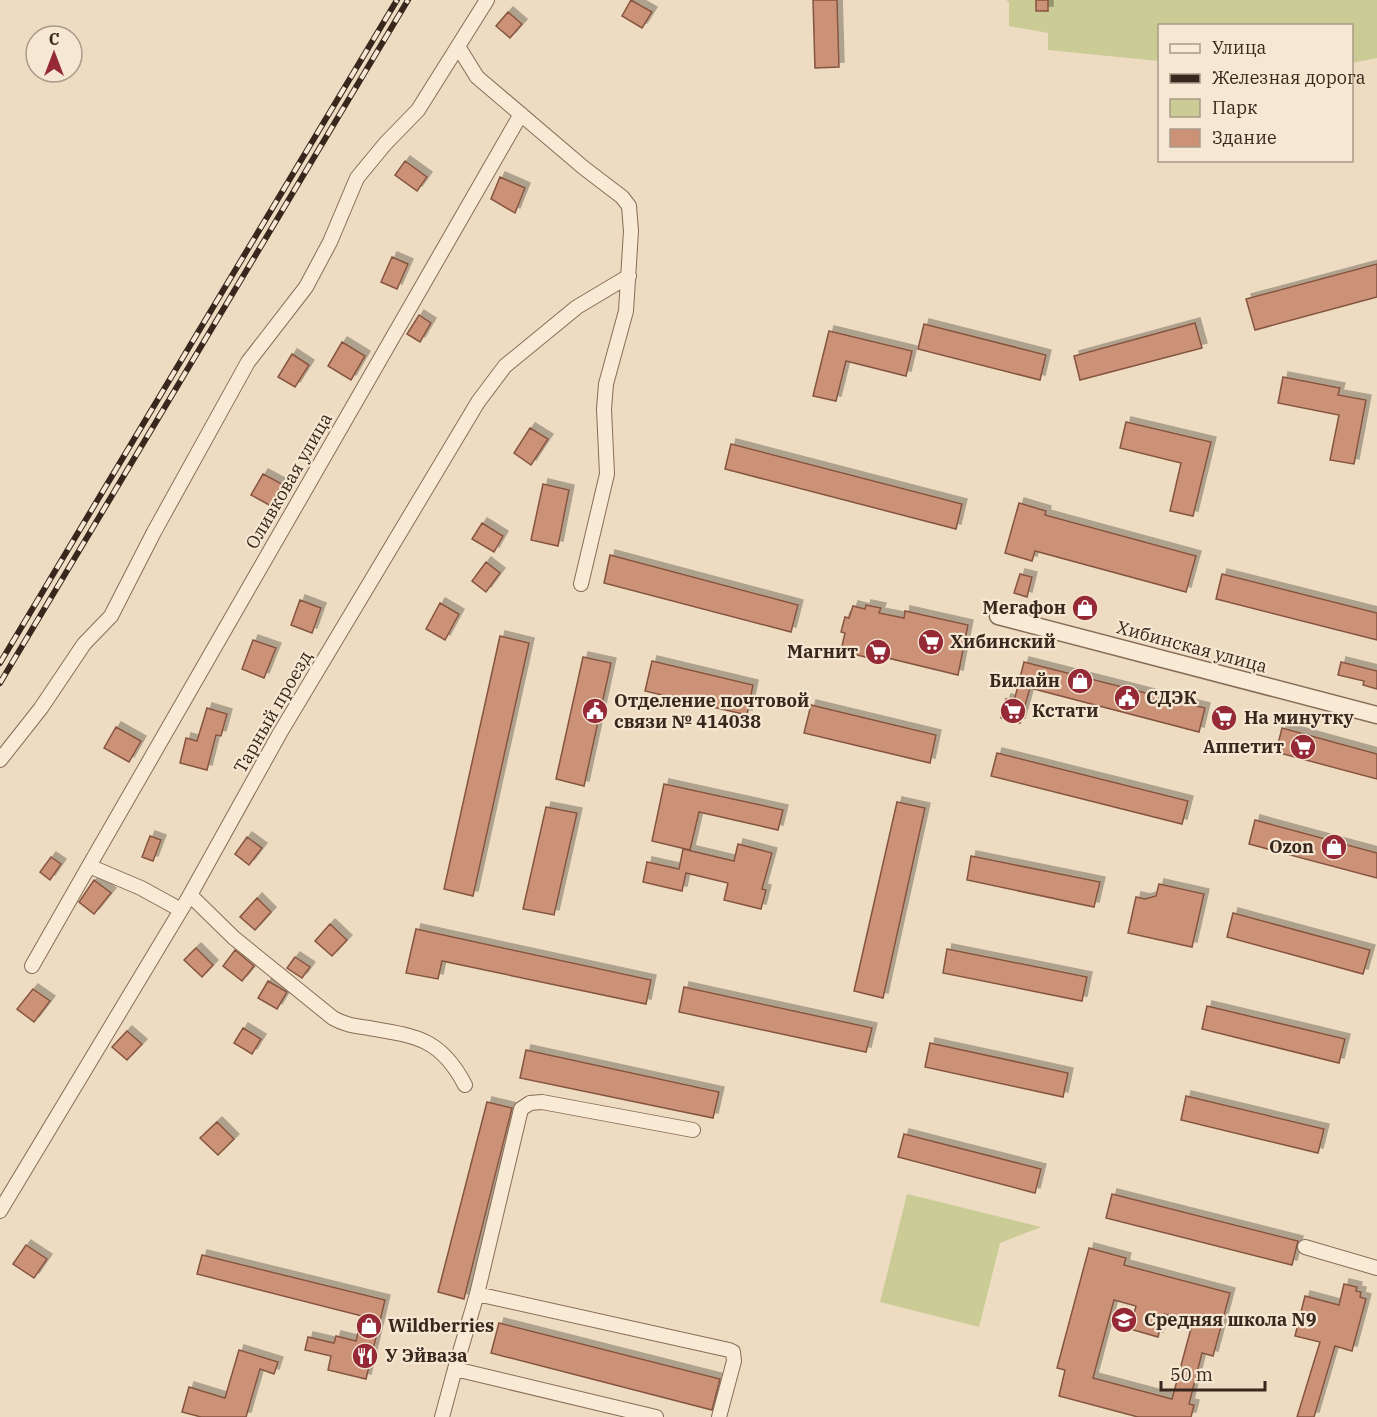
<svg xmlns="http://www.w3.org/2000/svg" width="1377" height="1417" viewBox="0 0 1377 1417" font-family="'IBM Plex Serif',serif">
<defs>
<filter id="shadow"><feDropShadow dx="5" dy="-5" stdDeviation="0" flood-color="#0004"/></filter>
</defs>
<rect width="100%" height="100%" fill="#eddcc1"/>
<!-- green -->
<path fill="#cbcb96" d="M1006 0H1377V58L1352 63V26H1160L1159 61 1048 50V33L1009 26V2Z
M907 1194 1041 1227 1000 1243 979 1327 880 1302Z"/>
<!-- building -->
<path fill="#cb9278" stroke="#86543f" stroke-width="1.5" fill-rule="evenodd" filter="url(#shadow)" d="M631 0 652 12 642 28 622 16Z
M813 0H837L839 67 815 68Z
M1036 0H1048V11H1036Z
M508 12 522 24 510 38 496 26Z
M405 161 427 177 417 191 395 175Z
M500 177 525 188 515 213 491 199Z
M392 257 408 264 397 289 381 282Z
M1377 264V297L1255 330 1246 299Z
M419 315 431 323 420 342 407 334Z
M1195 323 1202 348 1080 380 1074 356Z
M924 324 1046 355 1040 380 918 349Z
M829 331 912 351 906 376 846 361 836 401 813 396Z
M342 342 365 356 351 380 328 366Z
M292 354 309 365 295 387 278 377Z
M1283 377 1340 388 1338 395 1366 400 1354 464 1330 460 1339 415 1278 403Z
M1126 422 1211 442 1193 516 1170 511 1181 463 1120 448Z
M530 428 548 439 531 465 514 453Z
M731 444 962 504 956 529 725 469Z
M263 474 282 484 271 506 251 495Z
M543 484 569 490 558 546 531 540Z
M1019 503 1046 511 1045 515 1196 556 1186 592 1035 551 1032 561 1005 553Z
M482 523 503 536 494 552 472 539Z
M610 555 798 605 791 632 604 583Z
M486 562 500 573 486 592 472 581Z
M1020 574 1032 577 1027 597 1014 593Z
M1222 574 1377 613V640L1216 599Z
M300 600 321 608 312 633 291 625Z
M440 603 459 614 445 640 426 629Z
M866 605 881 608 879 613 904 618 905 611 968 625 958 675 871 654 870 658 852 654 853 649 842 646 845 633 841 632 845 617 849 618 853 606 865 609Z
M500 636 529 643 473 896 444 889Z
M253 640 276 648 264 678 242 669Z
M583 657 611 663 584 786 556 779Z
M652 661 753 685 747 715 645 691Z
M1024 662 1205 708 1199 732 1030 688 1020 723 1001 718 1006 699 1014 701Z
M1341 662 1377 671V689L1363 685 1364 681 1338 675Z
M811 705 936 735 930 763 804 733Z
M207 708 227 714 221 736 216 735 207 770 180 763 186 738 197 741Z
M116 727 141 741 129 762 104 748Z
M1282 728 1377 754V779L1276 752Z
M997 753 1188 801 1182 824 991 776Z
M664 784 783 810 778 830 699 812 690 850 652 841Z
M897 802 925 808 883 998 854 991Z
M546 807 577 813 554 915 523 909Z
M1255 820 1377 853V878L1249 844Z
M150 836 161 840 153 861 142 857Z
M247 837 262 848 249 865 235 854Z
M738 844 772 853 762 889 766 890 761 909 724 900 728 883 686 873 682 891 643 882 647 862 679 869 683 849 734 861Z
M971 856 1100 882 1094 907 967 880Z
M51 857 61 864 50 880 40 872Z
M94 880 111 893 94 914 79 902Z
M1159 884 1204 894 1192 947 1128 933 1136 897 1145 899 1156 896Z
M257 898 271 912 255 930 240 917Z
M1233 913 1370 950 1363 974 1227 937Z
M330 924 347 940 332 956 315 941Z
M416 929 651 980 646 1004 442 961 438 979 406 973Z
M196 948 213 965 202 977 184 960Z
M947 949 1087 977 1082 1001 943 973Z
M235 950 254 966 242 981 223 966Z
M295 957 310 967 302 978 287 968Z
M268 981 287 992 277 1009 258 998Z
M684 987 872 1028 866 1052 679 1012Z
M33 989 50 1001 34 1022 17 1009Z
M1207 1006 1345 1039 1339 1063 1202 1029Z
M243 1028 261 1039 252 1054 234 1043Z
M127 1031 142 1044 127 1060 112 1047Z
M930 1043 1068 1073 1063 1097 925 1067Z
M526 1050 719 1092 713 1118 520 1078Z
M1186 1096 1324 1129 1318 1153 1181 1120Z
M487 1102 512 1108 464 1299 438 1292Z
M217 1122 234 1139 218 1155 200 1138Z
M904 1134 1041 1169 1035 1193 898 1157Z
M1112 1194 1298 1241 1292 1265 1106 1218Z
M26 1245 47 1259 34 1278 13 1264Z
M1089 1248 1126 1258 1124 1265 1230 1293 1213 1356 1202 1353 1189 1404 1194 1405 1191 1417H1138L1059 1396 1065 1370 1057 1368ZM1114 1300 1136 1306 1130 1329 1158 1337 1164 1314 1193 1321 1172 1399 1093 1378Z
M202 1255 385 1300 366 1379 328 1370 331 1356 305 1350 308 1337 334 1343 336 1336 356 1341 362 1316 197 1274Z
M1344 1284 1357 1287 1356 1291 1361 1292 1360 1297 1366 1299 1352 1351 1335 1346 1314 1417H1297L1320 1342 1295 1336 1305 1296 1339 1305Z
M499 1323 720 1379 712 1410 491 1353Z
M239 1350 278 1362 274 1374 260 1369 246 1417H201L182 1412 189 1387 225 1398Z"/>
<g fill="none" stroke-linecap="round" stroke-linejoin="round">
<!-- minor casing -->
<g stroke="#876d59" stroke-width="16">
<path id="minor" d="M459 48 477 77 584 168 622 197 629 206 631 231 626 311 606 384 604 409 607 474 581 584
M0 760 41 708 84 644 111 616 154 532 248 362 306 287 330 242 357 178 385 144 418 110 487 0
M89 866 521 114
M190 895 234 938 333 1018C345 1025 356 1026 369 1028 417 1036 441 1039 465 1085
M32 966 89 866 141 888 181 910
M0 1211 190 895 280 733 478 402 505 366 577 307 629 276
M1305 1247 1377 1268
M477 1294 521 1109 530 1103 542 1102 693 1130
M442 1417 455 1369
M656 1417 455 1369 477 1294 729 1350 733 1352 734 1361 719 1417"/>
</g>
<!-- tertiary casing -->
<g stroke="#876d59" stroke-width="19">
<path id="tertiary" d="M998 616 1377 715"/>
</g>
<!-- minor -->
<use href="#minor" stroke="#f8ead5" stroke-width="14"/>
<!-- tertiary -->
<use href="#tertiary" stroke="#f8ead5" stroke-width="16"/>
<!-- rail casing -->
<g stroke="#37271d" stroke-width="6">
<path id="rail" d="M0 663 397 0
M0 683 408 0"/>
</g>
<!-- rail -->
<use href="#rail" stroke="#f5e7d1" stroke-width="4" stroke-dasharray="11" stroke-linecap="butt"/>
</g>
<!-- icons -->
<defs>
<g id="shop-disc" transform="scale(1.35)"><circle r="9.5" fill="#952a36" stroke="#f5e7d1"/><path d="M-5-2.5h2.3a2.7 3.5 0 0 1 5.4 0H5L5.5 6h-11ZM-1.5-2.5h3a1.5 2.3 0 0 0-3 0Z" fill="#fff"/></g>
<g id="supermarket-disc" transform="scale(1.35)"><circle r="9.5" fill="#952a36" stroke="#f5e7d1"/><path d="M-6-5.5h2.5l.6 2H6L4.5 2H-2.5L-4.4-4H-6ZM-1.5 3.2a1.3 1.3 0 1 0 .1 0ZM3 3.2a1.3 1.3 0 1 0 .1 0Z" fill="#fff"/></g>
<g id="civic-disc" transform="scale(1.35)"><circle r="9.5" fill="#952a36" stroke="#f5e7d1"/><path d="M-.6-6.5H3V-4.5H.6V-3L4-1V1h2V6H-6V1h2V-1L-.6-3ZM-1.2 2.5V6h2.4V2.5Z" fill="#fff"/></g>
<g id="school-disc" transform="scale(1.35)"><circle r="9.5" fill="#952a36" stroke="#f5e7d1"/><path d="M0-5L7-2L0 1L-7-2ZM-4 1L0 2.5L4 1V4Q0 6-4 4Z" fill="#fff"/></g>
<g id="restaurant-disc" transform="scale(1.35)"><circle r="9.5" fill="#952a36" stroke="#f5e7d1"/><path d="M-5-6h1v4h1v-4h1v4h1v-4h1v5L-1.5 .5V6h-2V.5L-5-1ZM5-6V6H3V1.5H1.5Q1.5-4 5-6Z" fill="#fff"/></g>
</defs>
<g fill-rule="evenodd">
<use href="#shop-disc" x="1085" y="608"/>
<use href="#supermarket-disc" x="931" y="642"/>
<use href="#supermarket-disc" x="878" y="652"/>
<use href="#shop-disc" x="1080" y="681"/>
<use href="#civic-disc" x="1127" y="698"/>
<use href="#civic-disc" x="595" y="711"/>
<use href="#supermarket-disc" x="1013" y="711"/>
<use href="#supermarket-disc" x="1224" y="718"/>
<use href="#supermarket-disc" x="1303" y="747"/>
<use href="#shop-disc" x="1334" y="847"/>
<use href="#school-disc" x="1124" y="1320"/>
<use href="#shop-disc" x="369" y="1326"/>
<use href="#restaurant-disc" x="365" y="1356"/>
</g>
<g text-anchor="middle" stroke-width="4.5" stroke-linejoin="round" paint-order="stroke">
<!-- street labels -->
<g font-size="18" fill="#37271d" stroke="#f5e7d1">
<text transform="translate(289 481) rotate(-60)" y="6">Оливковая улица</text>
<text transform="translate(1192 647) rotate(15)" y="6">Хибинская улица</text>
<text transform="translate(273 712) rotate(-60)" y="6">Тарный проезд</text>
</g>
<!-- poi labels -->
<g font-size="18" font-weight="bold" fill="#37271d" stroke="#f5e7d1" text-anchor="start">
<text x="1066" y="614" text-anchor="end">Мегафон</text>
<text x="950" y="648">Хибинский</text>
<text x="858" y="658" text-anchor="end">Магнит</text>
<text x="1060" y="687" text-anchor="end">Билайн</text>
<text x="1146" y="704">СДЭК</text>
<text x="614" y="707">Отделение почтовой<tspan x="614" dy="21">связи № 414038</tspan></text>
<text x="1032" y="717">Кстати</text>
<text x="1244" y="724">На минутку</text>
<text x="1284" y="753" text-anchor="end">Аппетит</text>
<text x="1314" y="853" text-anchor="end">Ozon</text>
<text x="1144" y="1326">Средняя школа N9</text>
<text x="388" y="1332">Wildberries</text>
<text x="385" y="1362">У Эйваза</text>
</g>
</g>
<!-- legend -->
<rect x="1158" y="24" width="195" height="138" fill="#f5e7d1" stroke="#a99a89" stroke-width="1.5"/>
<rect x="1170" y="44" width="30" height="9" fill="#f8ead5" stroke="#a99a89" stroke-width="1.5"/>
<text x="1212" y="54" font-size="18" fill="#37271d">Улица</text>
<rect x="1170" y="74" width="30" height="9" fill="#37271d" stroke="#a99a89" stroke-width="1.5"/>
<text x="1212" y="84" font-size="18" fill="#37271d">Железная дорога</text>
<rect x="1170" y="99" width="30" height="18" fill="#cbcb96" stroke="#a99a89" stroke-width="1.5"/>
<text x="1212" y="114" font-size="18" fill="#37271d">Парк</text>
<rect x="1170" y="129" width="30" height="18" fill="#cb9278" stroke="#a99a89" stroke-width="1.5"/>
<text x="1212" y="144" font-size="18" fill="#37271d">Здание</text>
<!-- north arrow -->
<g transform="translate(54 54)"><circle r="28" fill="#f5e7d1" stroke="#a99a89" stroke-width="1.5"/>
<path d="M0-4.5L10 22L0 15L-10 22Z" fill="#952a36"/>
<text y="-9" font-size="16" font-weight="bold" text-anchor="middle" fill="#37271d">С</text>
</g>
<!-- scale -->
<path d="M1161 1381v9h104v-9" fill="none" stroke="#37271d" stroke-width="3"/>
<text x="1170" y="1381" font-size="18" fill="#37271d" stroke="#f5e7d1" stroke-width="4.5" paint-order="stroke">50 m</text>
</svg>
